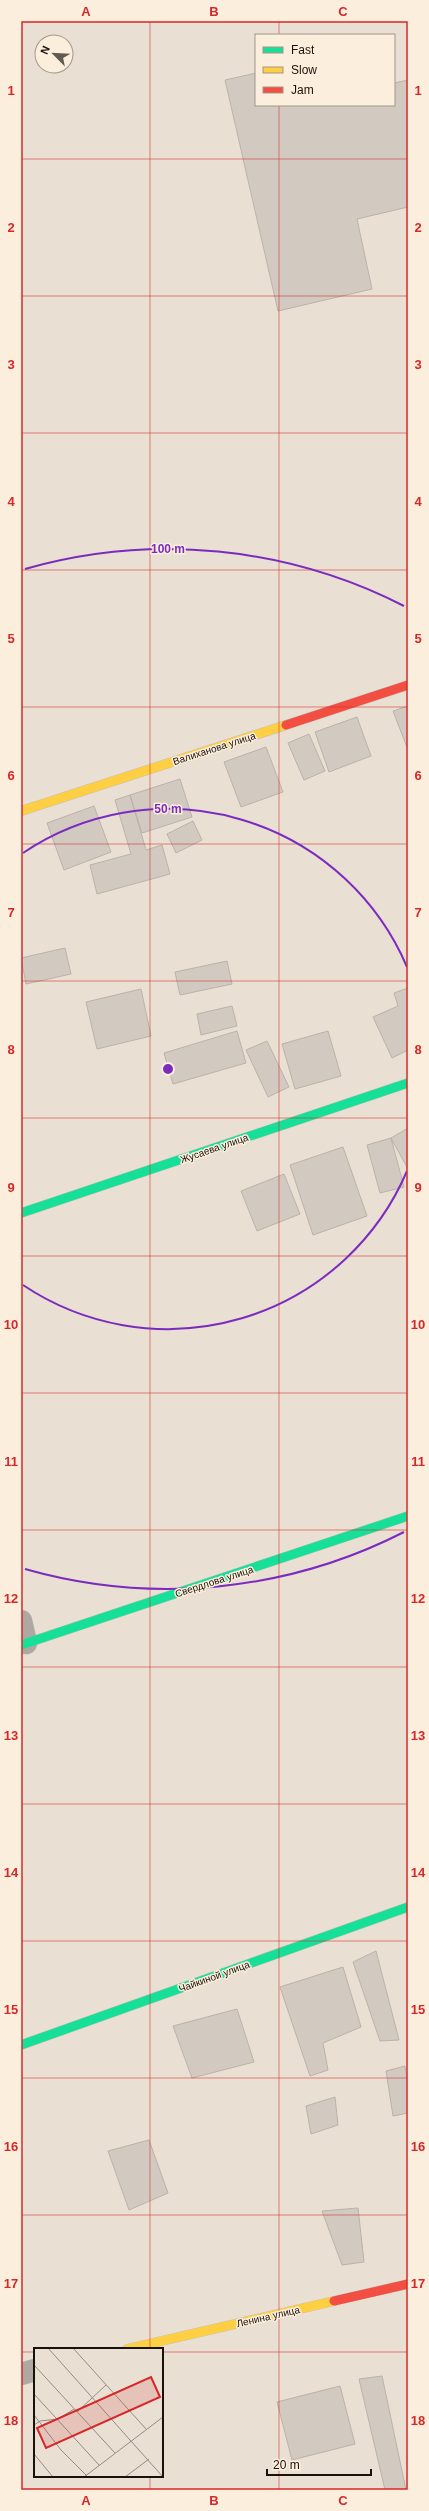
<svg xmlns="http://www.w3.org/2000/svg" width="429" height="2511" viewBox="0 0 429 2511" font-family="Arial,sans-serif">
<rect width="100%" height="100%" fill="#e9dfd3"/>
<!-- building -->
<path fill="#d2c9c1" stroke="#bcb2aa" d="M256 73V105H394V83L408 80V207L357 219 372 289 278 311 225 80Z
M408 706V750L393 711Z
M357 717 371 756 329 772 315 732Z
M309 734 325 771 304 780 288 743Z
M266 747 283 792 241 807 224 762Z
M180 779 192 817 142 833 130 795Z
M130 795 146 850 162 845 170 874 97 894 90 865 131 854 115 800Z
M94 806 111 852 64 870 47 823Z
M193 821 202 840 176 853 167 834Z
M65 948 71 974 26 984 21 958Z
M227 961 232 984 180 995 175 972Z
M408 988V1050L392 1058 373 1017 398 1006 394 993Z
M141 989 151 1036 97 1049 86 1002Z
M232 1006 237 1026 201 1035 197 1014Z
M237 1031 246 1063 173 1084 164 1053Z
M328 1031 341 1076 295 1089 282 1044Z
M267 1041 289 1087 268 1097 246 1050Z
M408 1128V1169L391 1138Z
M391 1138 404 1187 380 1193 367 1145Z
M343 1147 367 1216 313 1235 290 1165Z
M284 1174 300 1214 257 1231 241 1191Z
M376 1951 399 2040 380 2041 353 1962Z
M343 1967 361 2027 323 2043 328 2070 310 2076 280 1987Z
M237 2009 254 2062 192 2078 173 2026Z
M405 2066 408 2085V2113L393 2116 386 2071Z
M335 2097 338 2125 311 2134 306 2106Z
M149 2140 168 2193 129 2210 108 2151Z
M358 2208 364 2262 342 2265 322 2211Z
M382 2376 406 2490H385L359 2379Z
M340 2386 355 2444 292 2460 277 2402Z"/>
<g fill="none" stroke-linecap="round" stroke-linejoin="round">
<!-- street casing -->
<g stroke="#c6beb5" stroke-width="23">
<path id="street" d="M21 1621 26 1643
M21 2374 35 2370"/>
</g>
<!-- fast casing -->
<g stroke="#c6beb5" stroke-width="10">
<path id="fast" d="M21 1213 408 1083
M21 1645 408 1516
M21 2045 408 1907"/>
</g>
<!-- slow casing -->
<g stroke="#c6beb5" stroke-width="10">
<path id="slow" d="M21 811 286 725
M127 2349 334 2301"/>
</g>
<!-- jam casing -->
<g stroke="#c6beb5" stroke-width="10">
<path id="jam" d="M286 725 408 685
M334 2301 408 2284"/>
</g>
<!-- street -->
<use href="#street" stroke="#ada8a1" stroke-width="22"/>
<!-- fast -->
<use href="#fast" stroke="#16e098" stroke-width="9"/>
<!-- slow -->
<use href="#slow" stroke="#ffcf43" stroke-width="9"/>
<!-- jam -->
<use href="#jam" stroke="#f24e42" stroke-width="9"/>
</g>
<!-- grid -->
<path fill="none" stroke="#d62828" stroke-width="1" stroke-opacity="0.55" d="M150 21V2349M279 21V35M279 105V2490M21 159H408M21 296H408M21 433H408M21 570H408M21 707H408M21 844H408M21 981H408M21 1118H408M21 1256H408M21 1393H408M21 1530H408M21 1667H408M21 1804H408M21 1941H408M21 2078H408M21 2215H408M21 2352H35M162 2352H408M150 2476V2490"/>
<!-- distance rings -->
<g fill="none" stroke="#7b2cbf" stroke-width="2">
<path d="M407 1171A260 260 0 0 1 23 1285M23 853A260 260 0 0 1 407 967"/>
<path d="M404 1532A520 520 0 0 1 25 1569M25 569A520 520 0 0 1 404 606"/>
</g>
<g text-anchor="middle" stroke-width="3" stroke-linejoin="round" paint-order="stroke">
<!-- street labels -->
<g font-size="10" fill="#18120a" stroke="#fceedc">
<text transform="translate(214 748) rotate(-18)" y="4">Валиханова улица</text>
<text transform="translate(214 1148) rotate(-19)" y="4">Жусаева улица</text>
<text transform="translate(214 1581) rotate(-18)" y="4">Свердлова улица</text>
<text transform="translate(214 1976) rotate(-20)" y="4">Чайкиной улица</text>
<text transform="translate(268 2316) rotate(-13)" y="4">Ленина улица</text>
</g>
</g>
<!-- overview -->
<g transform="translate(34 2348)">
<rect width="129" height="129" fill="#e9dfd3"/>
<path fill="none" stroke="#958d83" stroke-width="1" d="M14 0 129 129M39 0 112 81M0 17 81 105M0 46 65 117M43 64 72 37M0 67 27 102 54 129M0 77 6 73 24 71 40 61M0 106 19 129M50 129 129 69M91 129 115 111"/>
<path fill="#d62828" fill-opacity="0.15" stroke="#d62828" stroke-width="2" d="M117 29 126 49 12 100 3 80Z"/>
<rect width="129" height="129" fill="none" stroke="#18120a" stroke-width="2"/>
</g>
<circle cx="168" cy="1069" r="6" fill="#7b2cbf" stroke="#fceedc" stroke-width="2"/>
<g font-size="12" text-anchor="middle" font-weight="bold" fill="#7b2cbf" stroke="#fceedc" stroke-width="3" stroke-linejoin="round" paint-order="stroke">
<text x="168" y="553">100 m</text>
<text x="168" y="813">50 m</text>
</g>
<!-- border -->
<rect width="429" height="2511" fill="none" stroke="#fceedc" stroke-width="44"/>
<!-- legend -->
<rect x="255" y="34" width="140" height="72" fill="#fceedc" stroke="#a19688"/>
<rect x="263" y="47" width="20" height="6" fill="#16e098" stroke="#a19688"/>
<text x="291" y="54" font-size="12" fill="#18120a">Fast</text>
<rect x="263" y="67" width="20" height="6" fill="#ffcf43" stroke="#a19688"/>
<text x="291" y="74" font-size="12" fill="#18120a">Slow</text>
<rect x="263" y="87" width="20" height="6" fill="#f24e42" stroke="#a19688"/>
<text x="291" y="94" font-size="12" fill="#18120a">Jam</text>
<!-- north arrow -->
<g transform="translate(54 54) rotate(294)"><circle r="19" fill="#fceedc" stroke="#a19688"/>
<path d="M0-3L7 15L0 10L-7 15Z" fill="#615a50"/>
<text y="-6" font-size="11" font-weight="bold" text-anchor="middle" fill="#18120a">N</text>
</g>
<!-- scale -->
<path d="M267 2469v6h104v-6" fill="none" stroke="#18120a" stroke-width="2"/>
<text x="273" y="2469" font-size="12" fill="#18120a" stroke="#fceedc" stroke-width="3" paint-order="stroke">20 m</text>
<rect x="22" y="22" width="385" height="2467" fill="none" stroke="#d62828" stroke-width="1.5"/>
<g font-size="13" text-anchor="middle" font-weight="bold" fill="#d62828">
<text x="86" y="16">A</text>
<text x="214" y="16">B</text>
<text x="343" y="16">C</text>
<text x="11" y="95">1</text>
<text x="418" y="95">1</text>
<text x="11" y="232">2</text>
<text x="418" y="232">2</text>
<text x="11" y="369">3</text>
<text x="418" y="369">3</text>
<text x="11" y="506">4</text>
<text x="418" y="506">4</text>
<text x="11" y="643">5</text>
<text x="418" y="643">5</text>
<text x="11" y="780">6</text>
<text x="418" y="780">6</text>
<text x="11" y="917">7</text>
<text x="418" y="917">7</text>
<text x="11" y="1054">8</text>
<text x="418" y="1054">8</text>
<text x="11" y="1192">9</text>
<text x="418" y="1192">9</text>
<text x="11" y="1329">10</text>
<text x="418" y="1329">10</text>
<text x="11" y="1466">11</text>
<text x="418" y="1466">11</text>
<text x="11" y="1603">12</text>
<text x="418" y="1603">12</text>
<text x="11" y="1740">13</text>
<text x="418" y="1740">13</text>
<text x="11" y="1877">14</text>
<text x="418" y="1877">14</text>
<text x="11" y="2014">15</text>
<text x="418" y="2014">15</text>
<text x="11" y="2151">16</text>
<text x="418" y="2151">16</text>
<text x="11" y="2288">17</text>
<text x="418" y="2288">17</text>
<text x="11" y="2425">18</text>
<text x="418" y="2425">18</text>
<text x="86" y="2505">A</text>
<text x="214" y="2505">B</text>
<text x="343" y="2505">C</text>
</g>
</svg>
